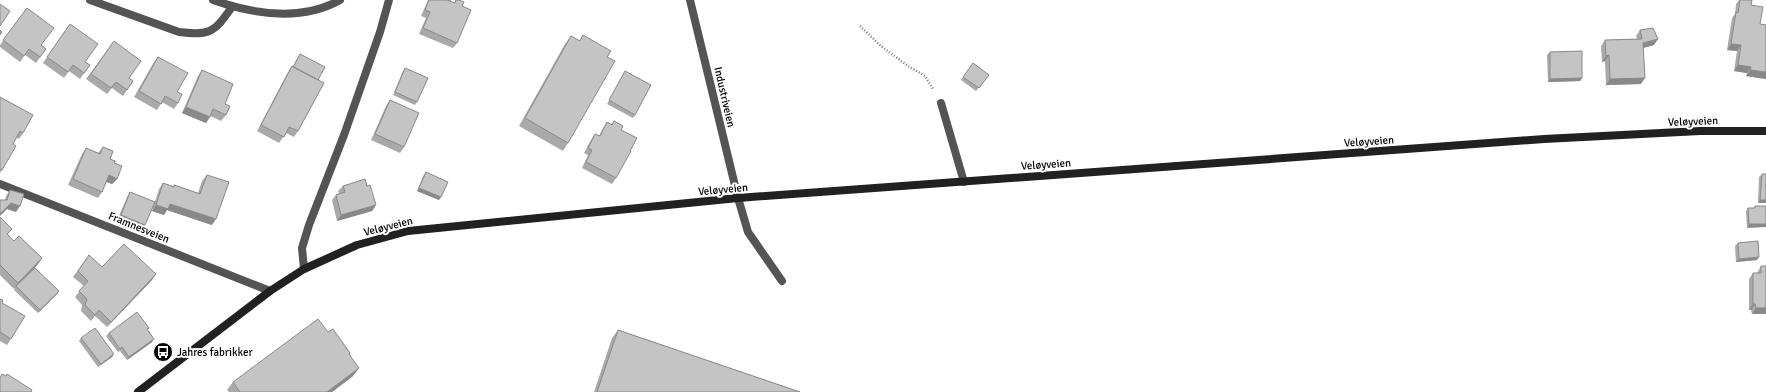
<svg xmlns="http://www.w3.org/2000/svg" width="1766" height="392" viewBox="0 0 1766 392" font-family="Signika,sans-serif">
<rect width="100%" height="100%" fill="#fff"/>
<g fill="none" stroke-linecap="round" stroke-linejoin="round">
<!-- path -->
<path stroke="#767676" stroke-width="2.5" stroke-dasharray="1 2" stroke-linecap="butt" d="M860 26 881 46 908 66 925 76 933 89"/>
<!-- service -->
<path stroke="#545454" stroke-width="8" d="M90 0 179 32C211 36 214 32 232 7
M941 103 964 182
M738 198 748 232 782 281"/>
<!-- minor -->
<path stroke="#545454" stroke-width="8" d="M213 0C253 14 301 22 340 0
M690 0 738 198
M0 184 270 291
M304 269 302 248 309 225 344 135 380 32 389 0"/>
<!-- secondary -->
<path stroke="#212121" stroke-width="8" d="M138 392 270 291 304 269 357 245 408 231 738 198 1544 139 1700 131H1766"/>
</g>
<!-- wall -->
<path fill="#a9a9a9" d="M428 0H451V1L454 3 456 0 462 6 457 43 453 48 419 34 426 18 421 16Z
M1739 0H1752L1751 5 1760 24 1766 25V79L1746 76 1747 73 1734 71 1737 51 1727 50 1732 18 1735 14 1736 4Z
M27 8 42 45 46 49 36 63 25 55 20 62 0 47V45Z
M70 24 85 62 90 65 80 79 69 71 64 78 43 63Z
M1640 30 1654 45 1643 48 1641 84 1606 85 1605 61 1602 62 1601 46 1605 40 1637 39 1636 36Z
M583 35 607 57 568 143 563 151 519 126 565 44 571 36 579 41Z
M114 41 129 78 133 81 123 96 112 88 107 94 86 79Z
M1550 52 1582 78 1580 81 1548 82 1547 55Z
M300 54 318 80 298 131 294 137 286 133 279 143 257 131 288 72 293 67Z
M158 57 177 92 178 103 174 109 162 102 157 110 134 97 154 62Z
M973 63 989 75 976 91 961 80Z
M405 68 417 102 415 105 393 95 403 71Z
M202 70 225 104 226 115 221 121 210 116 206 123 182 113 198 76Z
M625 71 635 115 633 118 607 104Z
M0 97 23 133 19 139 16 137 13 144 2 170 0 173Z
M390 100 404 147 400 153 371 140 386 106Z
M614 121 621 130 616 178 612 184 582 168 588 155 584 153 591 140 595 134 599 136 603 128 607 122 612 125Z
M103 147 110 159 114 163 117 179 112 184 106 182 102 192 98 198 68 185 82 154 86 148 98 153Z
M426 172 439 200 417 191 423 176Z
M1762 174H1766V203H1758L1759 177Z
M207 175 212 225 167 210 164 215 152 211 154 204 143 228 118 218 128 195 130 192 155 202 159 189 163 183 173 186 174 185 198 193 202 181Z
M343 186H367L376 205 372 211 337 221 332 200 336 195 339 194 338 191Z
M10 190 16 212 7 209 5 200 6 196Z
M1755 206H1766L1747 228 1746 211 1748 208H1754Z
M0 217 12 229 8 234 14 241 42 258 38 264 19 284 59 291 57 294 38 313 14 290 16 287 14 289 0 275Z
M1738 243 1757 260 1736 262 1735 246Z
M89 255 102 267 152 280 107 327 95 316 91 321 81 311 82 305 75 297 84 286 73 277Z
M1761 266 1766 314H1752L1751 310H1749V279L1753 273H1757Z
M0 299 2 303 11 339 7 345 0 341Z
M149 328 147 330 152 342 127 360 120 351 118 352 106 336 109 333Z
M618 330 800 392H594L612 338Z
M328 332 350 353 349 354 353 376 332 392H229L227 390 233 382Z
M81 338 114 354 112 357 98 367 79 341Z"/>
<!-- shaded-wall -->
<path fill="#898989" d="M1658 39 1654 45 1639 49 1643 43Z
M1731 44 1741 45 1737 51 1727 50Z
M1609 55 1605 61 1602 62 1606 56Z
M1738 65 1751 67 1747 73 1734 71Z
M1750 70 1766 72V79L1746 76Z
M1582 78 1580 81 1548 82 1550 79Z
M1645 78 1641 84 1606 85 1610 79Z
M186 107 210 117 206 123 182 113Z
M109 175 117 179 112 184 105 181Z
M419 188 441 197 439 200 417 191Z
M1760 200H1766V203H1758Z
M11 203 20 206 16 212 7 209 0 216V214Z
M170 204 216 219 212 225 167 210 164 215 152 211 156 205Z
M376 205 372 211 337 221 341 215Z
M121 215 145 225 143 228 118 218Z
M1749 224H1766V227L1747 228Z
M1759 257 1757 260 1736 262 1739 259Z
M42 258 38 264 14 289 18 283Z
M156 274 152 280 107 327 111 322Z
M59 291 57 294 38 313 40 310Z
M1753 304H1755L1751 310H1749Z
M1756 308H1766V314H1752Z
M154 339 152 342 127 360 129 357Z
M114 354 112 357 98 367 101 364Z
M359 368 353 376 332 392H327Z"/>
<!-- building -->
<path fill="#c4c4c4" stroke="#898989" d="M429 0H447L455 3 456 0H459L464 2 462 6 471 10 457 43 423 28 430 12 425 10Z
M1740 0H1752L1751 5 1763 7 1760 24 1766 25V72L1750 70 1751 67 1738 65 1741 45 1731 44 1736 12 1738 13Z
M0 4 10 11 0 26Z
M27 8 54 28 41 45 46 49 40 57 29 49 24 56 3 40Z
M70 24 98 44 85 62 90 65 84 73 73 65 68 72 47 57Z
M1653 28 1658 39 1643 43 1645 78 1610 79 1609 55 1606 56 1605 40 1642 39 1640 30Z
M0 30 2 32 0 35Z
M583 35 611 51 607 57 615 61 568 143 525 118 571 36 580 41Z
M114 41 141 61 129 78 133 81 127 90 116 82 111 88 91 74Z
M1582 51V78L1550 79V52Z
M300 54 325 67 318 80 293 67Z
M158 57 188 73 177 92 182 94 178 103 165 96 161 104 139 91Z
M973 63 989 75 979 88 963 77Z
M292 66 324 83 298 131 289 127 284 137 261 125Z
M405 68 428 78 417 102 395 92Z
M202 70 233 84 225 104 230 106 226 115 213 109 210 117 186 107Z
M625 71 651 85 635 115 609 100Z
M0 97 33 115 23 133 20 131 13 144 16 146 2 170 0 169Z
M390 100 419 113 404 147 375 134Z
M614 121 623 126 621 130 637 138 630 151H631L616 178 586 162 592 150 588 148 595 134 600 136 607 122 612 125Z
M103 147 113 151 110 159 115 161 114 163 122 166 117 179 109 175 102 192 73 179 86 148 100 154Z
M426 172 448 182 441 197 419 188Z
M1762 174H1766V200H1760Z
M207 175 229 182 216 219 170 204 168 209 156 205 163 183 174 187V185L200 194Z
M365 179 367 186 370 185 376 205 341 215 336 195 345 192 343 186Z
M10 190 24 194 20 206 11 203 0 214V200H7Z
M130 192 155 202 145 225 121 215Z
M1755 206H1766V224H1749L1748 208H1755Z
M0 217 12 229 7 234 14 241 19 236 42 258 18 283 0 265Z
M1758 241 1759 257 1739 259 1738 243Z
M124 244 156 274 111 322 99 310 95 315 85 305 87 299 79 291 88 281 78 271 89 255 102 267Z
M1761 266H1766V308H1756L1755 304H1753V273H1761Z
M35 268 59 291 40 310 16 286Z
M0 299 3 300 2 303 25 316 11 339 0 332Z
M137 312 149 328 147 329 154 339 129 357 122 347 120 349 109 333Z
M318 319 328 332 333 329 350 353 349 354 359 368 327 392H240L233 382Z
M95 328 114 354 101 364 81 338Z
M618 330 800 392H597Z
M2 374 6 376 7 374 32 390 31 392H0V378Z"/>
<!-- icons -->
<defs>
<g id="bus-disc" transform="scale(1)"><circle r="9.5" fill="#000" stroke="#fff"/><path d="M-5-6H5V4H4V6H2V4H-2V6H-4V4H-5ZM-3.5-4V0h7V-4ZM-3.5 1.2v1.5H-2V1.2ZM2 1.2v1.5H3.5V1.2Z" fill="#fff"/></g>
</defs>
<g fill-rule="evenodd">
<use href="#bus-disc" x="163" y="352"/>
</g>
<g text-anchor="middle" stroke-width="4" stroke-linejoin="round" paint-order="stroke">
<!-- street labels -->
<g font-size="11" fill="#000" stroke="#fff">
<text transform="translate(725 97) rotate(77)" y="4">Industriveien</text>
<text transform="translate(1693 121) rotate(-2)" y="4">Veløyveien</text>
<text transform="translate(1369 141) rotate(-4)" y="4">Veløyveien</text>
<text transform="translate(1046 164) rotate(-4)" y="4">Veløyveien</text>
<text transform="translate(723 189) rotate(-5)" y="4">Veløyveien</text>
<text transform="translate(388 226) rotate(-14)" y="4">Veløyveien</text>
<text transform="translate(139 227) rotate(22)" y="4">Framnesveien</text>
</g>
<!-- poi labels -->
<g font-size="11" fill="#000" stroke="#fff" text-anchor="start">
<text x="177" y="356">Jahres fabrikker</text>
</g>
</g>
</svg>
